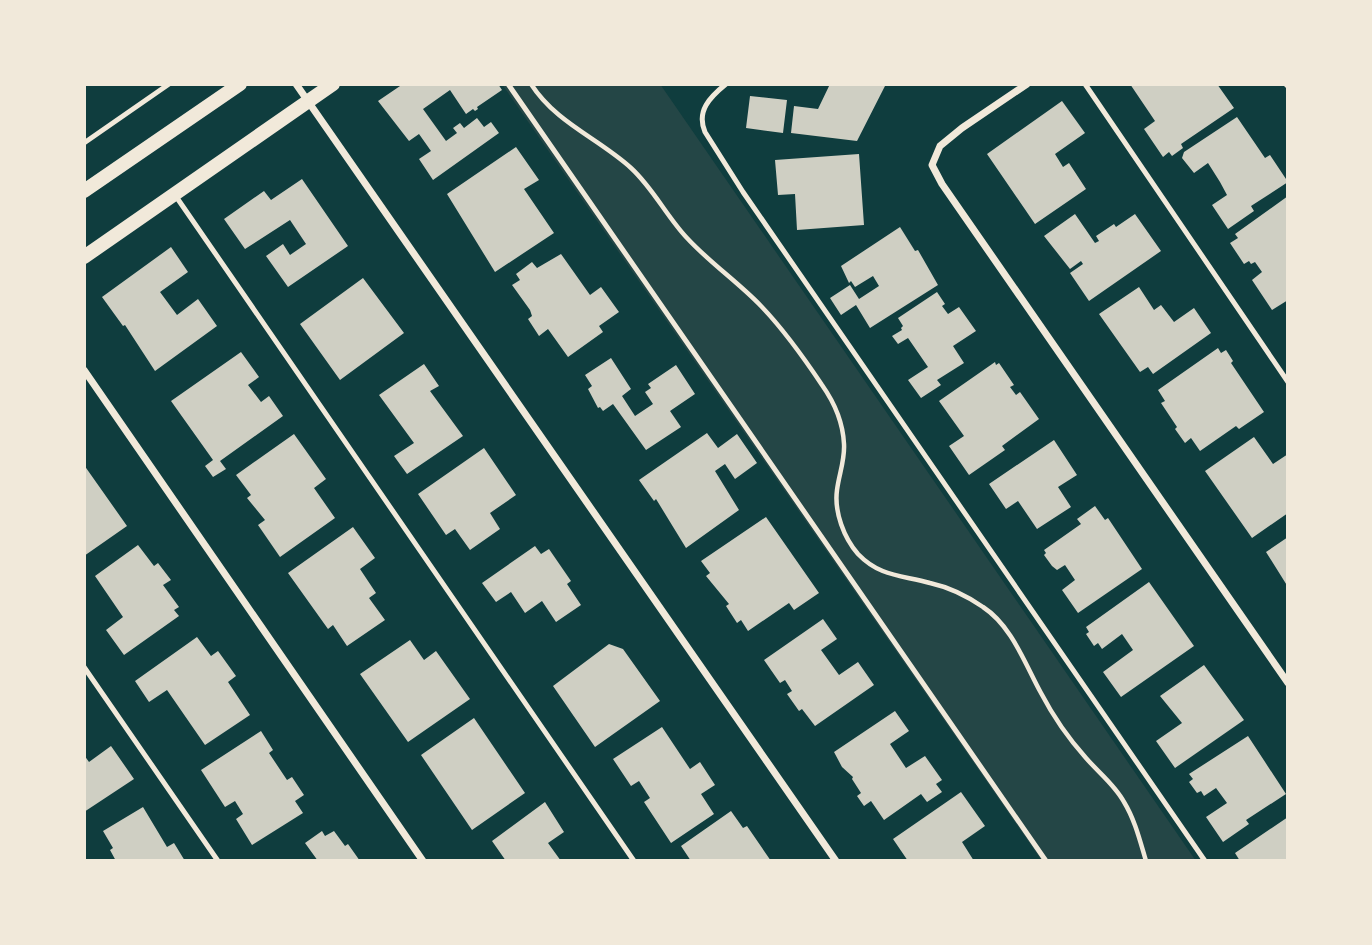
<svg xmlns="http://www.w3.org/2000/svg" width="1372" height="945" viewBox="0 0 1372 945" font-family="Bitter,serif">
<rect width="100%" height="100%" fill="#0f3d3e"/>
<!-- green -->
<path fill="#244646" d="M502 84H660L1196 861H1042Z"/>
<!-- building -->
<path fill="#cfcfc3" d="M403 84H455L456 86 460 84H498L502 90 477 107 478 109 475 111 473 109 466 114 450 90 423 109 446 141 457 133 453 128 460 123 464 128 477 118 484 127 491 122 499 133 433 180 419 159 431 151 419 134 409 141 378 101Z
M830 84H886L857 141 791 133 794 106 818 109Z
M1130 84H1217L1234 108 1181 144 1183 148 1172 156 1169 152 1163 157 1144 129 1155 121Z
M750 96 787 100 783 133 746 128Z
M1062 101 1085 133 1055 154 1063 167 1069 163 1086 189 1035 224 987 154Z
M1237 117 1265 158 1270 155 1288 182 1251 206 1254 211 1228 229 1212 205 1227 195 1220 182 1208 163 1194 173 1182 158 1184 152Z
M516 147 539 180 524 189 554 233 495 272 447 194Z
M859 154 864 225 797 230 795 194 778 195 775 160Z
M302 179 348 246 288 287 266 256 283 244 290 255 306 244 290 220 245 249 224 219 264 191 271 200Z
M1288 196V300L1272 310 1252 280 1262 272 1255 262 1251 264 1249 261 1244 264 1230 243 1238 238 1235 234Z
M1075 214 1095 243 1099 241 1096 236 1114 224 1116 227 1135 214 1161 251 1089 301 1070 273 1083 264 1081 261 1070 269 1044 236Z
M900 227 915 251 918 250 938 285 870 328 856 305 841 315 830 298 850 285 859 299 879 286 873 276 855 287 851 281 849 283 841 266Z
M171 247 188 272 160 292 177 315 198 299 217 326 155 371 125 325 123 326 102 297Z
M561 254 590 295 601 287 619 312 599 326 603 332 568 357 548 329 539 336 528 319 532 316 530 310 512 285 520 280 516 274 532 262 537 268Z
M363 278 404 333 340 380 300 324Z
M1139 287 1154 310 1161 305 1174 322 1194 308 1211 333 1153 374 1148 367 1140 372 1099 314Z
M937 292 945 304 942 306 948 314 959 307 976 331 953 346 964 363 937 380 941 385 921 398 908 380 928 367 908 338 898 344 892 336 902 330 901 328 903 326 898 318Z
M1218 348 1221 353 1226 350 1233 361 1231 363 1264 412 1239 429 1236 426 1200 451 1191 438 1185 443 1175 429 1177 427 1161 403 1165 401 1158 390Z
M241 352 259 377 248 385 261 402 269 396 283 416 220 461 226 469 213 477 205 466 213 460 171 401Z
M611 358 631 389 622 396 635 416 653 404 645 392 651 388 648 384 676 365 695 394 670 411 681 427 646 450 613 404 603 411 600 407 598 408 588 389 592 386 585 375Z
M995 362 996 365 999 363 1014 385 1010 387 1016 395 1020 392 1039 419 1002 446 1005 450 969 475 949 446 964 436 939 401Z
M424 364 439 386 430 391 463 436 407 474 394 456 414 443 379 395Z
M707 433 718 448 737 434 757 463 735 479 725 464 715 471 739 510 686 548 656 499 654 501 639 480Z
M294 434 326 479 314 488 335 518 280 557 258 525 265 520 247 498 251 495 236 475Z
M1254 437 1273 464 1288 454V513L1252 538 1205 471Z
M1054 440 1077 475 1058 487 1071 507 1037 529 1018 501 1006 509 989 484Z
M484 448 516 495 490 513 500 529 470 550 455 529 446 535 418 494Z
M84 465 127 526 84 556Z
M1095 506 1105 520 1108 518 1142 569 1078 613 1062 590 1075 580 1065 565 1057 570 1052 566 1044 555 1046 553 1044 550 1081 524 1077 519Z
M766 517 819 593 794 610 789 603 748 631 741 620 737 623 726 606 729 604 706 576 710 573 701 561Z
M353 527 375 558 360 569 376 593 369 598 385 620 347 646 333 625 328 629 288 573Z
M1288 537V587L1266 552Z
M138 545 154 566 158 563 171 580 163 585 179 607 174 610 179 616 124 655 106 630 123 617 95 576Z
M535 546 541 554 549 549 571 581 567 584 581 605 556 622 542 601 525 613 511 592 496 602 482 583Z
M1149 582 1194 646 1121 697 1103 672 1133 650 1122 634 1102 649 1098 643 1094 646 1086 634 1089 632 1086 627Z
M823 619 837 639 821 650 839 675 858 662 874 685 815 726 802 709 799 711 787 694 792 691 785 680 780 683 764 660Z
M197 637 211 656 218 651 236 676 228 682 250 715 205 745 167 690 149 702 135 681Z
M410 640 424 660 436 651 470 699 408 742 360 674Z
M609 644 623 649 660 701 595 747 553 686Z
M1204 665 1244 720 1175 768 1156 741 1182 723 1160 696Z
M895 711 909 731 890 744 906 768 925 756 942 780 936 784 942 792 927 802 921 794 884 820 871 801 864 806 857 796 861 793 852 779 853 777 842 767 834 752Z
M474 718 525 793 472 830 421 755Z
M662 727 690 769 700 762 715 785 701 794 714 814 671 843 644 802 650 798 639 781 631 786 613 759Z
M261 731 273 750 269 753 287 780 292 777 304 795 295 801 303 813 252 845 236 819 243 814 235 801 225 807 201 770Z
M1248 736 1286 794 1246 820 1249 824 1223 842 1206 817 1227 803 1216 788 1204 796 1201 791 1197 793 1189 782 1193 779 1189 774Z
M111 746 134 779 84 812V755L89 762Z
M961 792 985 826 962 842 974 861H908L893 839Z
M545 802 564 832 548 843 561 861H506L492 841Z
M143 807 167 847 174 843 185 861H116L110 850 113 848 103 831Z
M731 811 743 828 747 826 771 861H691L681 846Z
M1288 817V861H1240L1235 853Z
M322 831 325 836 334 831 345 846 348 844 360 861H318L305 843Z"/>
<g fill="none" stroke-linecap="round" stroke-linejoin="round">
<!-- path -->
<path stroke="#f1e9da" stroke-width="4.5" d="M531 84C556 123 598 138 631 168 653 188 667 217 687 238 710 263 738 282 761 306 784 330 804 358 822 385 834 402 843 423 844 444 845 460 839 474 837 490 834 512 844 538 858 554 880 577 902 575 930 583 948 587 967 596 983 607 1012 626 1025 664 1041 693 1053 716 1069 739 1086 758 1099 773 1115 785 1124 802 1135 820 1140 841 1146 861"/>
<!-- service -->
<path stroke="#f1e9da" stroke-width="5" d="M508 84 1046 861
M726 84C710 97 696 111 705 132L743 192 1205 861
M1085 84 1288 382
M84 143 169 84
M175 195 634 861
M84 667 218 861"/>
<!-- minor -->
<path stroke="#f1e9da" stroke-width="7" d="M296 84 836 861
M1027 84 962 128 940 146 932 165 942 184 1288 683
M1287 84 1288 85
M84 370 423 861"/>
<!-- secondary -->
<path stroke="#f1e9da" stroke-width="14" d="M84 191 240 84
M84 257 333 84"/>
</g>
<!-- border -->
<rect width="1372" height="945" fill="none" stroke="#f1e9da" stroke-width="172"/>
</svg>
